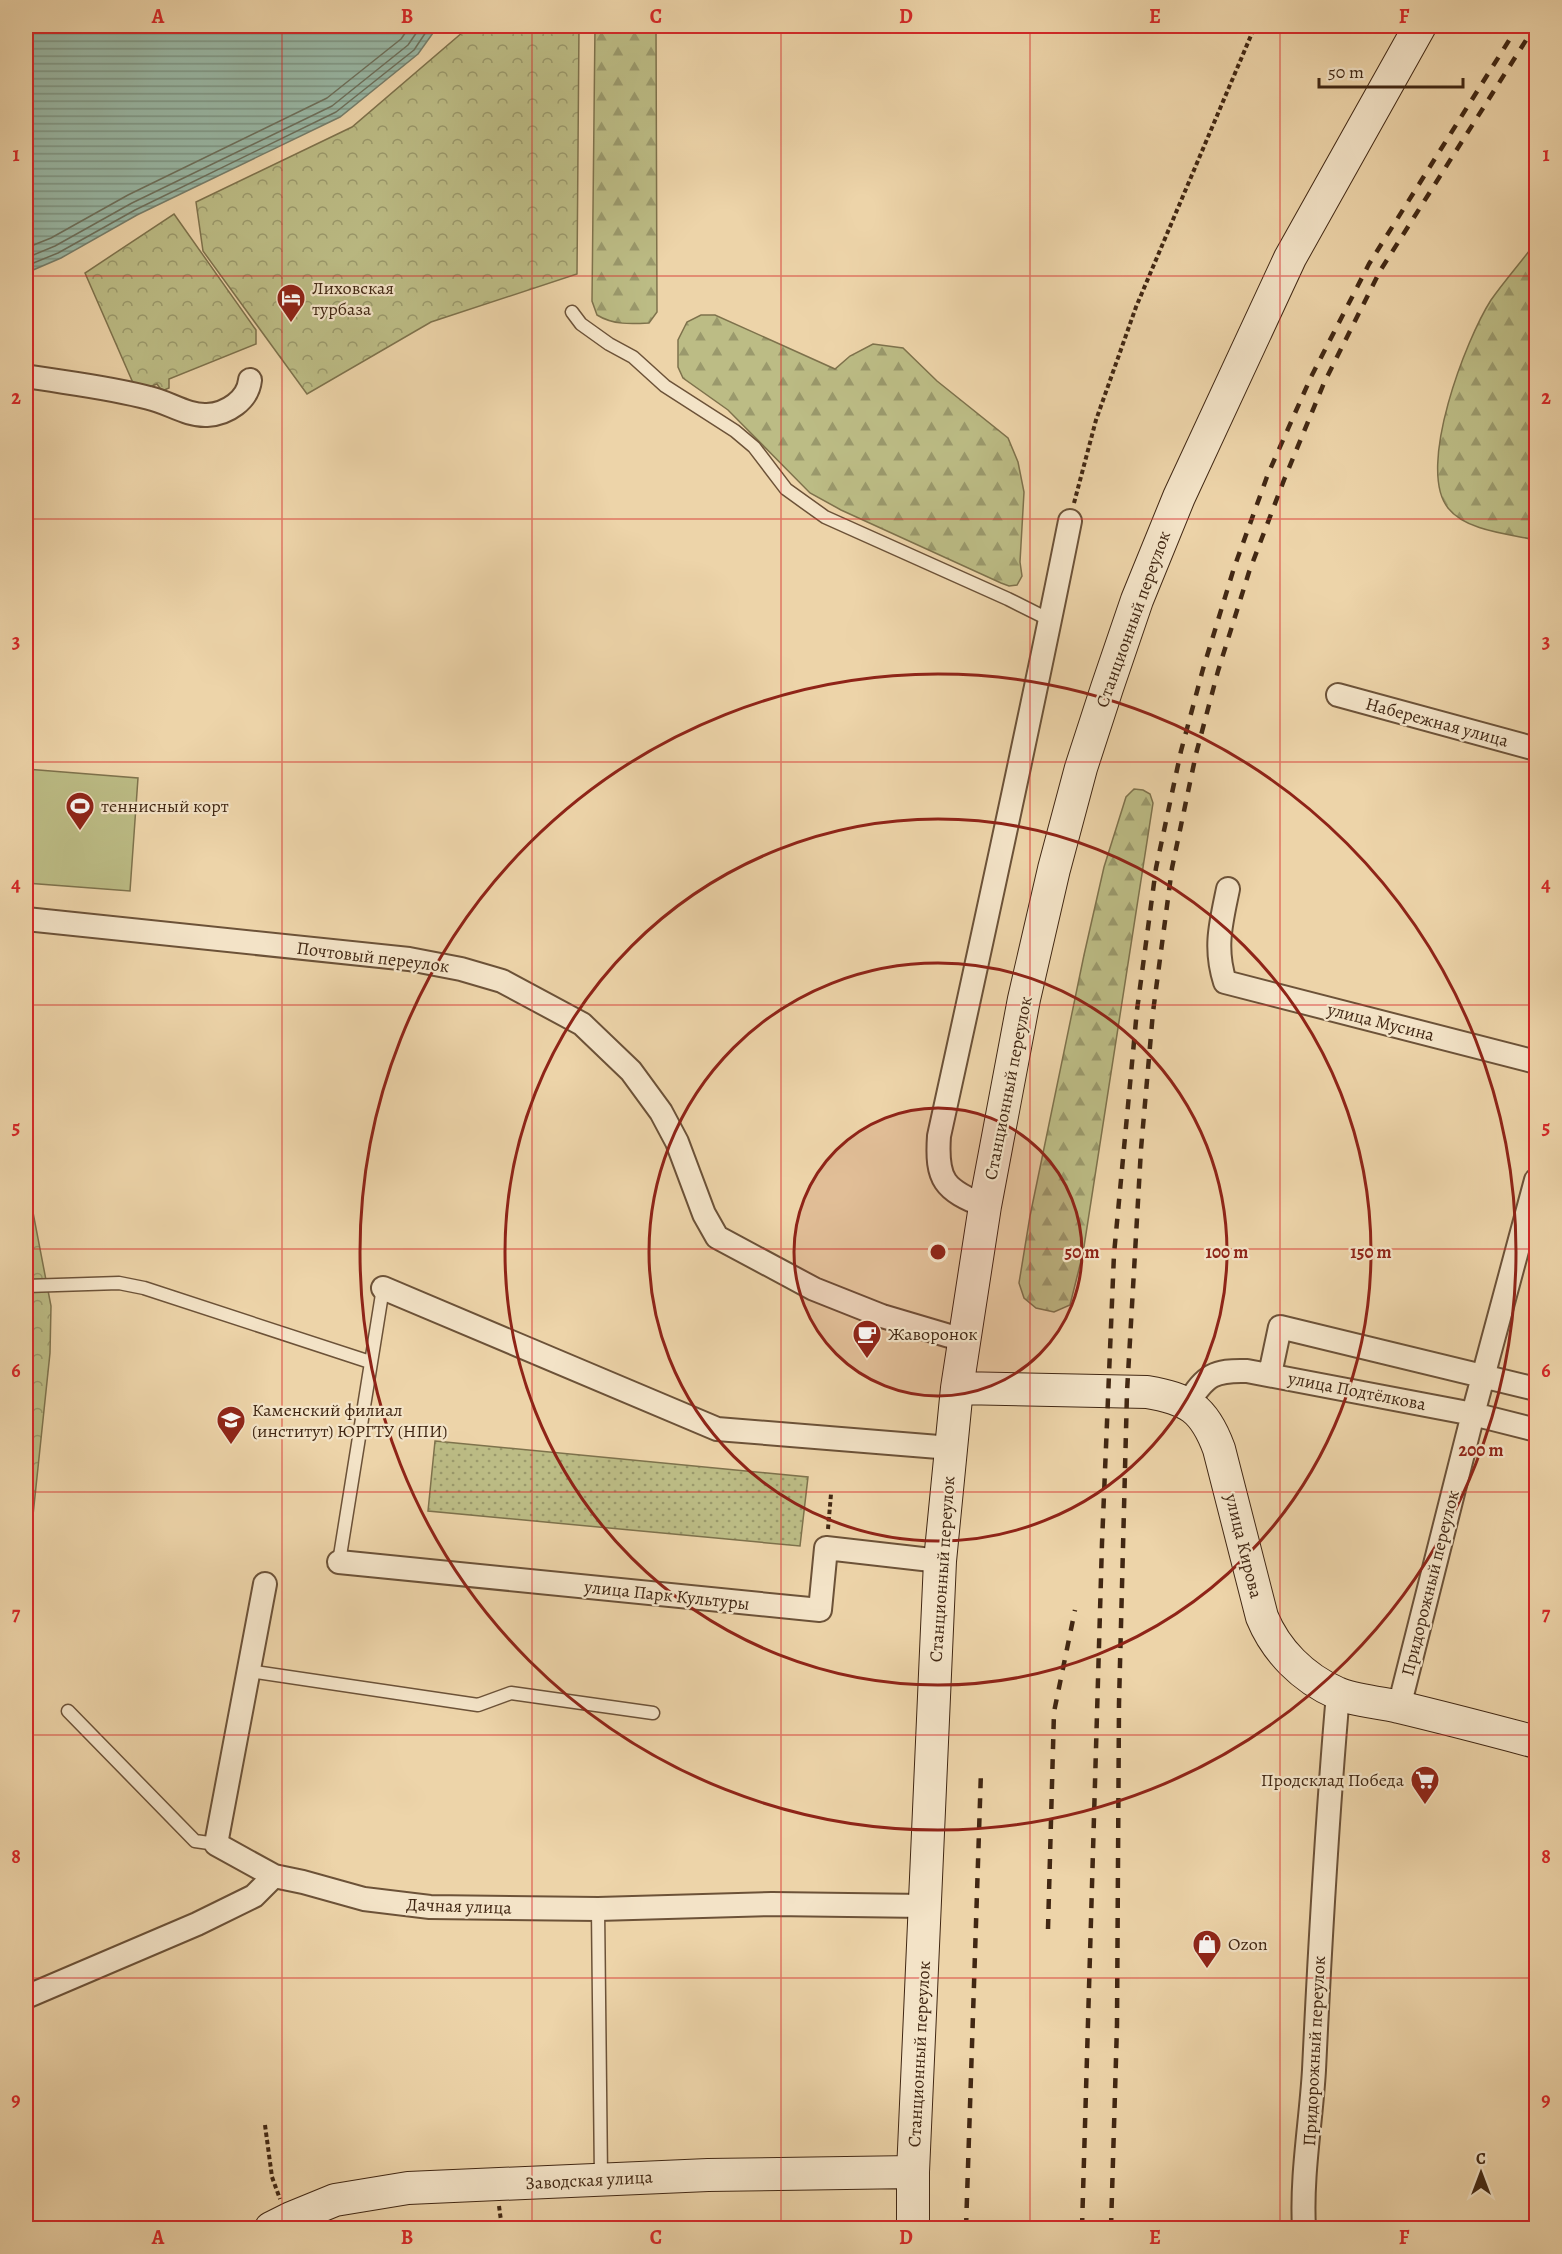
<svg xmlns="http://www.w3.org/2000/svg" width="1562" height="2254" viewBox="0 0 1562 2254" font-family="Alegreya,serif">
<defs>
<pattern id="grass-dots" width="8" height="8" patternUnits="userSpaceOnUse" patternTransform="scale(1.5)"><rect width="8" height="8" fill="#bcbc85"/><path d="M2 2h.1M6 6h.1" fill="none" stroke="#9a996c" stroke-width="1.8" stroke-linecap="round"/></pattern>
<pattern id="forest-firs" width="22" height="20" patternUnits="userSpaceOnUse" patternTransform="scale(1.5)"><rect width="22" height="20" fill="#bcbc85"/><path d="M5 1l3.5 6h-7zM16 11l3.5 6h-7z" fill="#9a996c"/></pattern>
<pattern id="park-crowns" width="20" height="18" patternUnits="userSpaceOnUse" patternTransform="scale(1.5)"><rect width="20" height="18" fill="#bcbc85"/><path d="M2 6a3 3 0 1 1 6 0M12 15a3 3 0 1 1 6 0" fill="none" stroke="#9a996c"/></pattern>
<pattern id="water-rules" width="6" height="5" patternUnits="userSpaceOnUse" patternTransform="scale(1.5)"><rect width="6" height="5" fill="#99b8a6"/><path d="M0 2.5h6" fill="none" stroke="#7e9686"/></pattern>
</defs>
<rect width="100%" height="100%" fill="#edd4a9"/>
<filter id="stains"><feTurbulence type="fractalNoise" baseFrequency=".00333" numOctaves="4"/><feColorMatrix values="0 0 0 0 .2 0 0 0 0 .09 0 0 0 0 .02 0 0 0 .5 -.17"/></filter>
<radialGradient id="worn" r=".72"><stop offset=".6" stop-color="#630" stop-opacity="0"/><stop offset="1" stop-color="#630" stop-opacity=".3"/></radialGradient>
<!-- grass -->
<path fill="url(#grass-dots)" stroke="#7e724c" stroke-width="1.5" d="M435 1441 808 1477 800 1546 428 1511Z"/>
<!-- forest -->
<path fill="url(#forest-firs)" stroke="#7e724c" stroke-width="1.5" d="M595 26H656L657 312 649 323C631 324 613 325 597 315L592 301Z
M1536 242V540C1509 534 1466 531 1448 508 1416 468 1466 339 1491 300 1505 280 1522 261 1536 242Z
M701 315H715L835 369 850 356 873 344 903 348 937 381 1008 438 1018 462 1024 492 1020 562 1022 576 1017 585 1009 586 1001 583 841 510 810 493 728 410 683 378 678 367V340L687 322Z
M1134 789 1143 790 1150 794 1153 803 1083 1253 1070 1305 1054 1312 1036 1308 1024 1298 1019 1283 1030 1216 1084 955 1104 867 1126 797Z"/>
<!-- park -->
<path fill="url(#park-crowns)" stroke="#7e724c" stroke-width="1.5" d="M470 26H579L577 274 431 322 307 394 203 251 196 202 352 127Z
M174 214 256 330V344L169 379V388L162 391 157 384 137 392 85 273Z
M26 1176 51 1306 50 1353 26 1582Z"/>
<!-- garden -->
<path fill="#bcbc85" stroke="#7e724c" stroke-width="1.5" d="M26 769 138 778 130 891 26 883Z"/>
<!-- water -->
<path fill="url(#water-rules)" stroke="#767e6b" stroke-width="1.5" d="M26 26H438L418 54 340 117 137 215 61 258 26 273Z"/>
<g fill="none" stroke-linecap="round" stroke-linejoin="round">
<!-- shore -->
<path stroke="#6d705c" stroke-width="1.5" d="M26 248 51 238 128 195 327 98 401 39 410 26
M26 258 55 246 132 203 332 106 408 45 421 26
M26 266 58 253 135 210 336 112 414 50 430 26"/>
<!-- lane casing -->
<g stroke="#6c5238" stroke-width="15">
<path id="lane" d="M572 312 581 324 609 344 633 357 665 386 735 431 754 447 786 489 825 517 1008 599 1048 619
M26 1286 119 1283 144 1288 370 1362
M339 1562 383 1288
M249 1671 478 1705 511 1693 653 1713
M68 1711 195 1841 216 1844
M598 1909 601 2178"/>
</g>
<!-- street casing -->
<g stroke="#6c5238" stroke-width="26">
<path id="street" d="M26 376C67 383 109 387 149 398 168 402 187 416 207 415 227 414 248 400 250 380
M1338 695 1536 749
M1228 889C1221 923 1214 948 1225 982L1536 1062
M26 919 409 959 461 969 502 981 582 1024 631 1071 661 1112 677 1142 704 1214 717 1237 814 1289 882 1316 963 1340
M985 1206C944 1190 936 1180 939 1136 984 931 1029 727 1070 521
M383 1288 717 1429 951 1448
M1270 1374 1280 1327 1536 1389
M1188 1403C1206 1375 1214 1370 1247 1371L1473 1414 1536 1430
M339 1562 820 1610 826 1548 940 1561
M265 1584 216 1844 274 1876
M1399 1707 1473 1414 1536 1180
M26 1997 197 1924 254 1896 274 1876 303 1882 364 1899 430 1907 598 1909 772 1904 925 1906
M1304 2228C1301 2176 1311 2122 1314 2070 1320 1944 1327 1819 1338 1694"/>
</g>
<!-- secondary casing -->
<g stroke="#412713" stroke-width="34">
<path id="secondary" d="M957 1388 1147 1392C1188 1399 1204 1408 1219 1449L1262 1617C1276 1651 1303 1678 1337 1693 1354 1701 1380 1702 1399 1707 1445 1718 1491 1730 1536 1742
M271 2228 291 2218 335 2200 408 2188 708 2175 913 2172
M913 2228V2172L940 1561 957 1388 985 1206 1024 999 1054 869 1081 768 1107 688 1137 600 1179 497 1290 258 1420 26"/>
</g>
<!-- path -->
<path stroke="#412713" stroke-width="4" stroke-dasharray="4.5 3" stroke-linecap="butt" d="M1074 503 1096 420 1136 307 1255 26
M828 1529 831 1494
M265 2125 272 2177 280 2199
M499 2206 502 2228"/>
<!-- lane -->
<use href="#lane" stroke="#f3e3c7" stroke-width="12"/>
<!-- street -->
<use href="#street" stroke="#f3e3c7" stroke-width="22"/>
<!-- secondary -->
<use href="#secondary" stroke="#f3e3c7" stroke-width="32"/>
<!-- rail -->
<path stroke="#412713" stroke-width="4.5" stroke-dasharray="10 10" stroke-linecap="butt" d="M1048 1929 1054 1712 1075 1610
M966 2228 981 1771
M1082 2228 1102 1543 1114 1254 1137 1010 1156 868 1181 751 1203 669 1234 568 1268 474 1311 377 1369 264 1518 26
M1111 2228 1117 2025 1119 1703 1127 1392 1141 1149 1153 1012 1172 868 1196 754 1218 671 1249 572 1284 480 1324 383 1380 271 1535 26"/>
</g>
<!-- grid -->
<path fill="none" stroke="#d62828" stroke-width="1.5" stroke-opacity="0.55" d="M282 26V2228M532 26V2228M781 26V2228M1030 26V2228M1280 26V2228M26 276H1536M26 519H1536M26 762H1536M26 1005H1536M26 1249H1536M26 1492H1536M26 1735H1536M26 1978H1536"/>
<!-- distance rings -->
<circle cx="938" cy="1252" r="144" fill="#8f2418" fill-opacity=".12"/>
<g fill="none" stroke="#8f2418" stroke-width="3">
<circle cx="938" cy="1252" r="144"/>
<circle cx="938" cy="1252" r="289"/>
<circle cx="938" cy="1252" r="433"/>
<circle cx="938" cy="1252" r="578"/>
</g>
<!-- icons -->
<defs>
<g id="hotel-pin" transform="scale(1.5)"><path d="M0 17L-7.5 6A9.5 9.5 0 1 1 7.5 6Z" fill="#8f2418" stroke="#f3e3c7"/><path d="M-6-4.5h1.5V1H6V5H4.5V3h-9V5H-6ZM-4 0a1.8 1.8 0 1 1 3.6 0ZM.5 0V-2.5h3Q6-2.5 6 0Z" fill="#fff"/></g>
<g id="stadium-pin" transform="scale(1.5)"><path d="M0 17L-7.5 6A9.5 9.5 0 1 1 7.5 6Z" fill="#8f2418" stroke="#f3e3c7"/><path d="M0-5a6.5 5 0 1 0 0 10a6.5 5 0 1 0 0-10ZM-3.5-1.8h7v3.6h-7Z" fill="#fff"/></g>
<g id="cafe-pin" transform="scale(1.5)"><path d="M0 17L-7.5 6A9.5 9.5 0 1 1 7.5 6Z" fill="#8f2418" stroke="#f3e3c7"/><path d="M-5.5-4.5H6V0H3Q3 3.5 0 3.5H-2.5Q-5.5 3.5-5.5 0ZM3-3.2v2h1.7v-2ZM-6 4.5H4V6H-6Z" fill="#fff"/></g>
<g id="university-pin" transform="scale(1.5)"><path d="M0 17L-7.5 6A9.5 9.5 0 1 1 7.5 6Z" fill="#8f2418" stroke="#f3e3c7"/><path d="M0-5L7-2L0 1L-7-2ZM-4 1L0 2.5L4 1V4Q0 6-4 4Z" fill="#fff"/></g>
<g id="supermarket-pin" transform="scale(1.5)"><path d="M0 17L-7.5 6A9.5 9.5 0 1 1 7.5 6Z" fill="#8f2418" stroke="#f3e3c7"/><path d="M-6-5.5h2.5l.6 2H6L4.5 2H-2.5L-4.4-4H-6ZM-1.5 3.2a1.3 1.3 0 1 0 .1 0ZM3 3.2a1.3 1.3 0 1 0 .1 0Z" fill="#fff"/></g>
<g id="shop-pin" transform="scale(1.5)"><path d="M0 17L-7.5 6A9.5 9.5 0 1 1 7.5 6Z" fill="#8f2418" stroke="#f3e3c7"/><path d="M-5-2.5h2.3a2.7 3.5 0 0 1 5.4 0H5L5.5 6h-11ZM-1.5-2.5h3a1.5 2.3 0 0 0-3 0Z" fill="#fff"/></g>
</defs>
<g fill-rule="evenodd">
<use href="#hotel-pin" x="291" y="298"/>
<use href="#stadium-pin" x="80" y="806"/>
<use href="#cafe-pin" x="867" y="1334"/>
<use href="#university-pin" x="231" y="1420"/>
<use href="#supermarket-pin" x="1425" y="1780"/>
<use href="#shop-pin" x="1207" y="1944"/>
</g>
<g text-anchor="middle" stroke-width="4.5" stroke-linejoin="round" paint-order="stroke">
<!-- poi labels -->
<g font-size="18" fill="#412713" stroke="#f3e3c7" text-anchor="start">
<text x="312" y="294">Лиховская<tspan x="312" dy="21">турбаза</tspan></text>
<text x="101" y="812">теннисный корт</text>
<text x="888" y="1340">Жаворонок</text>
<text x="252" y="1416">Каменский филиал<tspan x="252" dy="21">(институт) ЮРГТУ (НПИ)</tspan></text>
<text x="1404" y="1786" text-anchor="end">Продсклад Победа</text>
<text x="1228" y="1950">Ozon</text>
</g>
<!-- street labels -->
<g font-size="18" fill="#412713" stroke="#f3e3c7">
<text transform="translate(1133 619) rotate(-70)" y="6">Станционный переулок</text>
<text transform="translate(1437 722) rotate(15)" y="6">Набережная улица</text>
<text transform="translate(373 957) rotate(7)" y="6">Почтовый переулок</text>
<text transform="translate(1381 1022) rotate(14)" y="6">улица Мусина</text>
<text transform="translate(1008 1088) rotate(-79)" y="6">Станционный переулок</text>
<text transform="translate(1357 1391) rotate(11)" y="6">улица Подтёлкова</text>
<text transform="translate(1244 1546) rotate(76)" y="6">улица Кирова</text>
<text transform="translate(942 1569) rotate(-86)" y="6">Станционный переулок</text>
<text transform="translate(1430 1583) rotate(-76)" y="6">Придорожный переулок</text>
<text transform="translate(667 1595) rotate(6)" y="6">улица Парк Культуры</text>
<text transform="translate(459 1906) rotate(2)" y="6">Дачная улица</text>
<text transform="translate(1314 2051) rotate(-87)" y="6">Придорожный переулок</text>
<text transform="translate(919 2054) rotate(-87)" y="6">Станционный переулок</text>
<text transform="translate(589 2180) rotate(-3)" y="6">Заводская улица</text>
</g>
</g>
<circle cx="938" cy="1252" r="9" fill="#8f2418" stroke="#f3e3c7" stroke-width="3"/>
<g font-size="18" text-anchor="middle" font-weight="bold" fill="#8f2418" stroke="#f3e3c7" stroke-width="4.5" stroke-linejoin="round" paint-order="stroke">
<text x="1082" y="1258">50 m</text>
<text x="1227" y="1258">100 m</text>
<text x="1371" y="1258">150 m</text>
<text x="1481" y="1456">200 m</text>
</g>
<!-- margin -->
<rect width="1562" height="2254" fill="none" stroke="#edd4a9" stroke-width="66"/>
<!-- north arrow -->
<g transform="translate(1481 2173)" stroke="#f3e3c7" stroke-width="4.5" paint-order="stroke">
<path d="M0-4.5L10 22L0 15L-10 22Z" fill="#412713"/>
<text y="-9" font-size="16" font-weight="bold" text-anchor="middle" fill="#412713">С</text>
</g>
<!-- scale -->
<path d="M1319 78v9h144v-9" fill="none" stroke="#412713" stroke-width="3"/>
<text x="1328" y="78" font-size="18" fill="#412713" stroke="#f3e3c7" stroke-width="4.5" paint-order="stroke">50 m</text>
<rect x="33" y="33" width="1496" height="2188" fill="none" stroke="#d62828" stroke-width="2"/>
<g font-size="20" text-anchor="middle" font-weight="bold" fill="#d62828">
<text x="158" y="23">A</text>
<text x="407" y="23">B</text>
<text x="656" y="23">C</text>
<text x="906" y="23">D</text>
<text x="1155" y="23">E</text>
<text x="1404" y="23">F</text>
<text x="16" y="161">1</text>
<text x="1546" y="161">1</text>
<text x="16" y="404">2</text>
<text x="1546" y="404">2</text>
<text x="16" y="648">3</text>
<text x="1546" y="648">3</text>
<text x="16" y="891">4</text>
<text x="1546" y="891">4</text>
<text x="16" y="1134">5</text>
<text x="1546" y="1134">5</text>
<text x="16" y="1377">6</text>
<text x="1546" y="1377">6</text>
<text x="16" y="1620">7</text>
<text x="1546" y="1620">7</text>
<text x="16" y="1863">8</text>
<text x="1546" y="1863">8</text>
<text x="16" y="2106">9</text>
<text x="1546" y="2106">9</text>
<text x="158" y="2244">A</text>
<text x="407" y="2244">B</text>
<text x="656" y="2244">C</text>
<text x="906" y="2244">D</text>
<text x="1155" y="2244">E</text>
<text x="1404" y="2244">F</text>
</g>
<rect width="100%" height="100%" filter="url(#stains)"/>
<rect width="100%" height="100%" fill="url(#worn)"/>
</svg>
